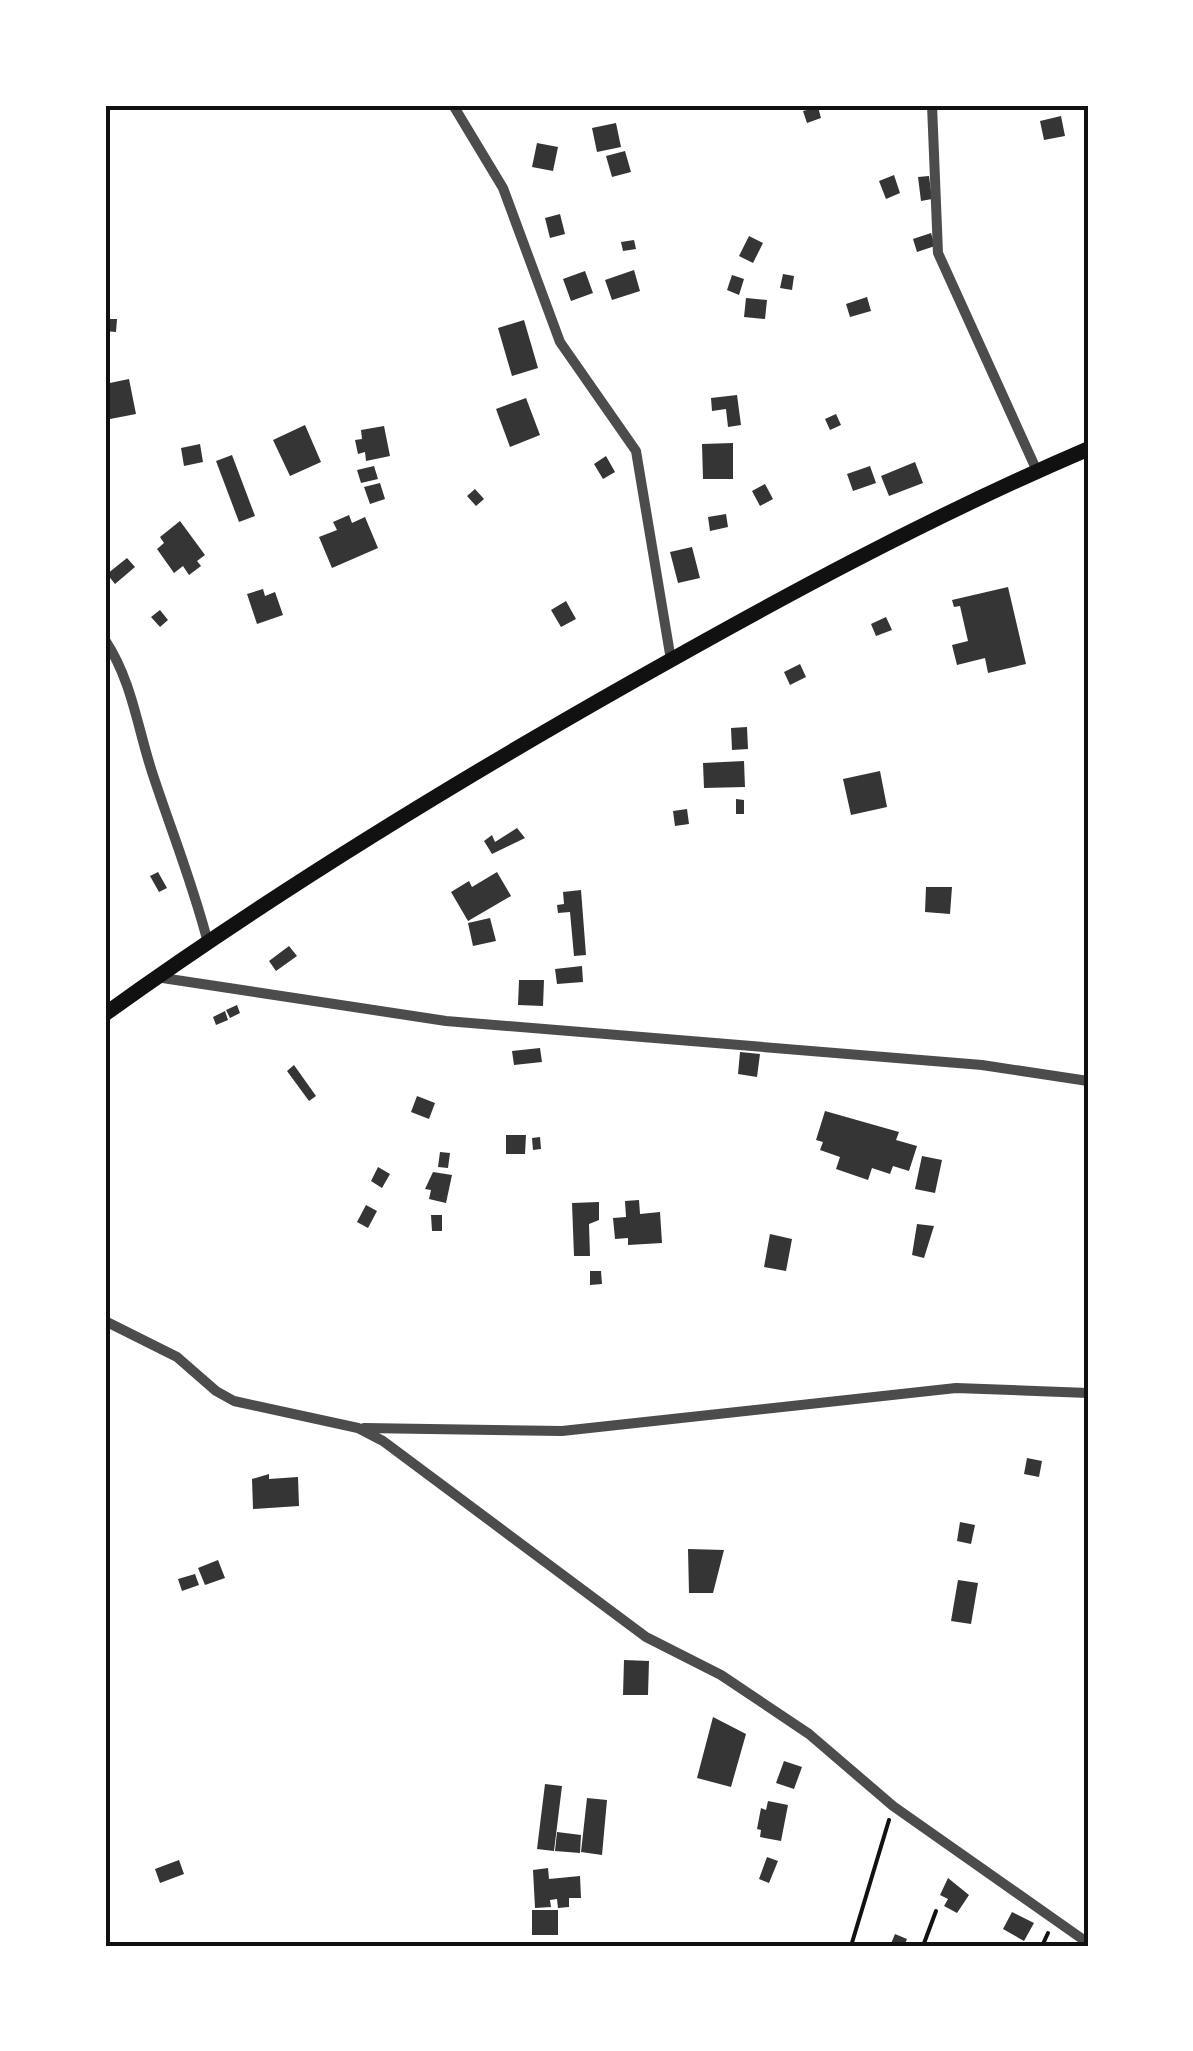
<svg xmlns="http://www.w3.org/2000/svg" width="1193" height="2051" viewBox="0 0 1193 2051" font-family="Mulish,sans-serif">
<rect width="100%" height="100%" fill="#fff"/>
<!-- building -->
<path fill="#353535" d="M818 107 821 118 807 123 803 111Z
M1061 116 1065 136 1044 140 1040 121Z
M616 123 621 147 597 152 592 128Z
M537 143 558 147 553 171 532 167Z
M625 151 631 172 612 177 606 156Z
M894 175 900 193 886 199 879 181Z
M929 176 932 199 921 201 918 177Z
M560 214 565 234 550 238 545 218Z
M931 233 935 246 917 252 913 239Z
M749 236 763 243 753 263 739 256Z
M634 240 636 249 623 251 621 242Z
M634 270 640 291 612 300 605 280Z
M585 271 593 293 571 301 563 279Z
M783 274 794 276 792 290 780 288Z
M732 275 744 279 739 295 727 290Z
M867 297 871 311 850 317 846 304Z
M746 298 767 300 765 319 744 317Z
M105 319H117L116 332 105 331Z
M524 320 538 368 512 376 498 328Z
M129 379 136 414 105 420V384Z
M737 395 741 425 728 427 726 409 712 411 711 398Z
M526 398 540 435 510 447 496 409Z
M836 414 841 425 830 430 825 419Z
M305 425 321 462 290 476 273 440Z
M384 426 390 456 366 461 365 452 358 454 355 440 362 439 361 430Z
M733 443V479H703L702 444Z
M200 444 203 462 184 466 181 448Z
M232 455 255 516 239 522 216 461Z
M606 456 615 472 603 479 594 464Z
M915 462 923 483 889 496 881 476Z
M374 466 378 479 361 483 357 470Z
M870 466 876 483 853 491 847 474Z
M380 483 385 499 370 504 364 487Z
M765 484 773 499 760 506 752 491Z
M475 489 484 499 476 506 467 496Z
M726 514 728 527 710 531 708 517Z
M349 515 352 523 365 517 378 548 332 568 319 537 337 530 333 522Z
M180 521 205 555 197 561 201 566 189 575 183 566 174 573 157 549 164 543 160 537Z
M692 547 700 578 678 583 670 552Z
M127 558 135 567 115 584 107 574Z
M1008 587 1026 664 988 673 985 658 957 665 952 645 968 641 960 606 954 607 952 600Z
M263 589 265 596 275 592 283 615 257 624 247 594Z
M566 601 576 619 561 627 551 610Z
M160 610 168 620 160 627 151 617Z
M886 617 892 630 876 636 871 624Z
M800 664 806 677 790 685 784 672Z
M747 727 748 749 732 750 731 728Z
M744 761 745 787 704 788 703 763Z
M880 771 887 807 851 815 843 779Z
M736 799 744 800V814H736Z
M687 809 689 824 675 826 673 811Z
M517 828 525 838 492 854 484 841 492 835 495 842Z
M158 872 167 888 159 892 150 876Z
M497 872 511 896 468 921 451 892 469 881 472 887Z
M926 887H952L950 914 925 912Z
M581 890 586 955 574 956 570 912 558 913 557 905 564 904 563 892Z
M490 918 496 941 473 946 468 923Z
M289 946 297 956 276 971 269 961Z
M582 966 583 982 557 984 555 969Z
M519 980H544L543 1006 518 1005Z
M237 1005 240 1013 230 1018 226 1010Z
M225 1011 228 1020 216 1025 213 1017Z
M540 1048 542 1062 514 1065 512 1051Z
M740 1052 760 1054 757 1077 738 1074Z
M294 1065 316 1096 309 1101 287 1071Z
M417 1096 435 1103 429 1119 411 1112Z
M825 1111 899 1132 896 1140 917 1146 909 1171 893 1166 890 1174 872 1168 868 1180 836 1169 840 1157 820 1150 823 1142 816 1140Z
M506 1135H526L525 1154H506Z
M540 1137 541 1149 533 1150 532 1138Z
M440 1152 450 1153 448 1168 438 1167Z
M922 1156 942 1160 935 1193 915 1189Z
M378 1167 390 1174 382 1188 371 1181Z
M433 1172 452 1175 446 1203 429 1199 431 1190 425 1189Z
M639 1200 640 1214 660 1212 662 1243 628 1245V1238L615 1239 613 1218 626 1217 625 1201Z
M599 1202V1220L589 1224 590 1256H574L572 1203Z
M366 1205 377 1211 368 1228 357 1222Z
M431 1215H442V1231H432Z
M917 1224 934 1226 924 1258 912 1255Z
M770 1234 792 1239 786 1271 764 1267Z
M590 1271H601L602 1284 590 1285Z
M1027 1458 1042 1461 1039 1477 1024 1474Z
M269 1474V1479L298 1477 299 1506 253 1509 252 1479Z
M960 1522 975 1525 971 1544 957 1541Z
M688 1549 724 1550 713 1593H689Z
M218 1560 225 1578 205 1585 198 1568Z
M195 1574 199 1585 182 1591 178 1579Z
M958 1580 978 1583 971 1624 951 1621Z
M624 1660 649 1661 648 1695H623Z
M713 1717 746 1734 731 1787 697 1778Z
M784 1761 802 1767 794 1789 776 1783Z
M545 1784 562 1786 554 1851 537 1849Z
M587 1798 607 1800 602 1855 581 1852Z
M768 1801 788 1805 781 1841 760 1837 761 1830 757 1829 761 1808 766 1810Z
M557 1832 581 1835 580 1853 555 1851Z
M767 1857 778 1861 769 1883 759 1879Z
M179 1860 184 1874 160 1883 155 1869Z
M548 1868 549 1879 580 1876 581 1898H569V1907L558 1908 557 1899 550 1900 551 1907 535 1908 533 1870Z
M948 1878 969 1895 957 1913 944 1906 948 1899 940 1895Z
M532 1910H558V1935H532Z
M1012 1912 1034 1923 1024 1941 1003 1929Z
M895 1934 907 1939 904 1946H890Z"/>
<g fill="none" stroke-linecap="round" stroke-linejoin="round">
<!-- path -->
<path stroke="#111" stroke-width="4" d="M851 1946 889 1820
M923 1946 936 1911
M1042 1946 1048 1933"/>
<!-- minor -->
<path stroke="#4c4c4c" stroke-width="10" d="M453 105 503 188 560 342 636 451 671 660
M932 105 938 253 1037 471
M105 640C132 681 137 726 152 772 171 830 193 884 208 943
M156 977 446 1021 982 1065 1088 1081
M105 1321 177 1357 216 1391 234 1401 358 1428 383 1441 646 1637 721 1675 809 1734 893 1806 1088 1943
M364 1428 562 1431 956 1388 1088 1393"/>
<!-- primary -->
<path stroke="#111" stroke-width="15" d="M105 1014C273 893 450 785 630 683 780 598 929 517 1088 449"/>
</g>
<!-- border -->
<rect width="1193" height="2051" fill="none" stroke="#ffffff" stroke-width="215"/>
<rect x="108" y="108" width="978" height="1836" fill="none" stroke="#111" stroke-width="4"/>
</svg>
